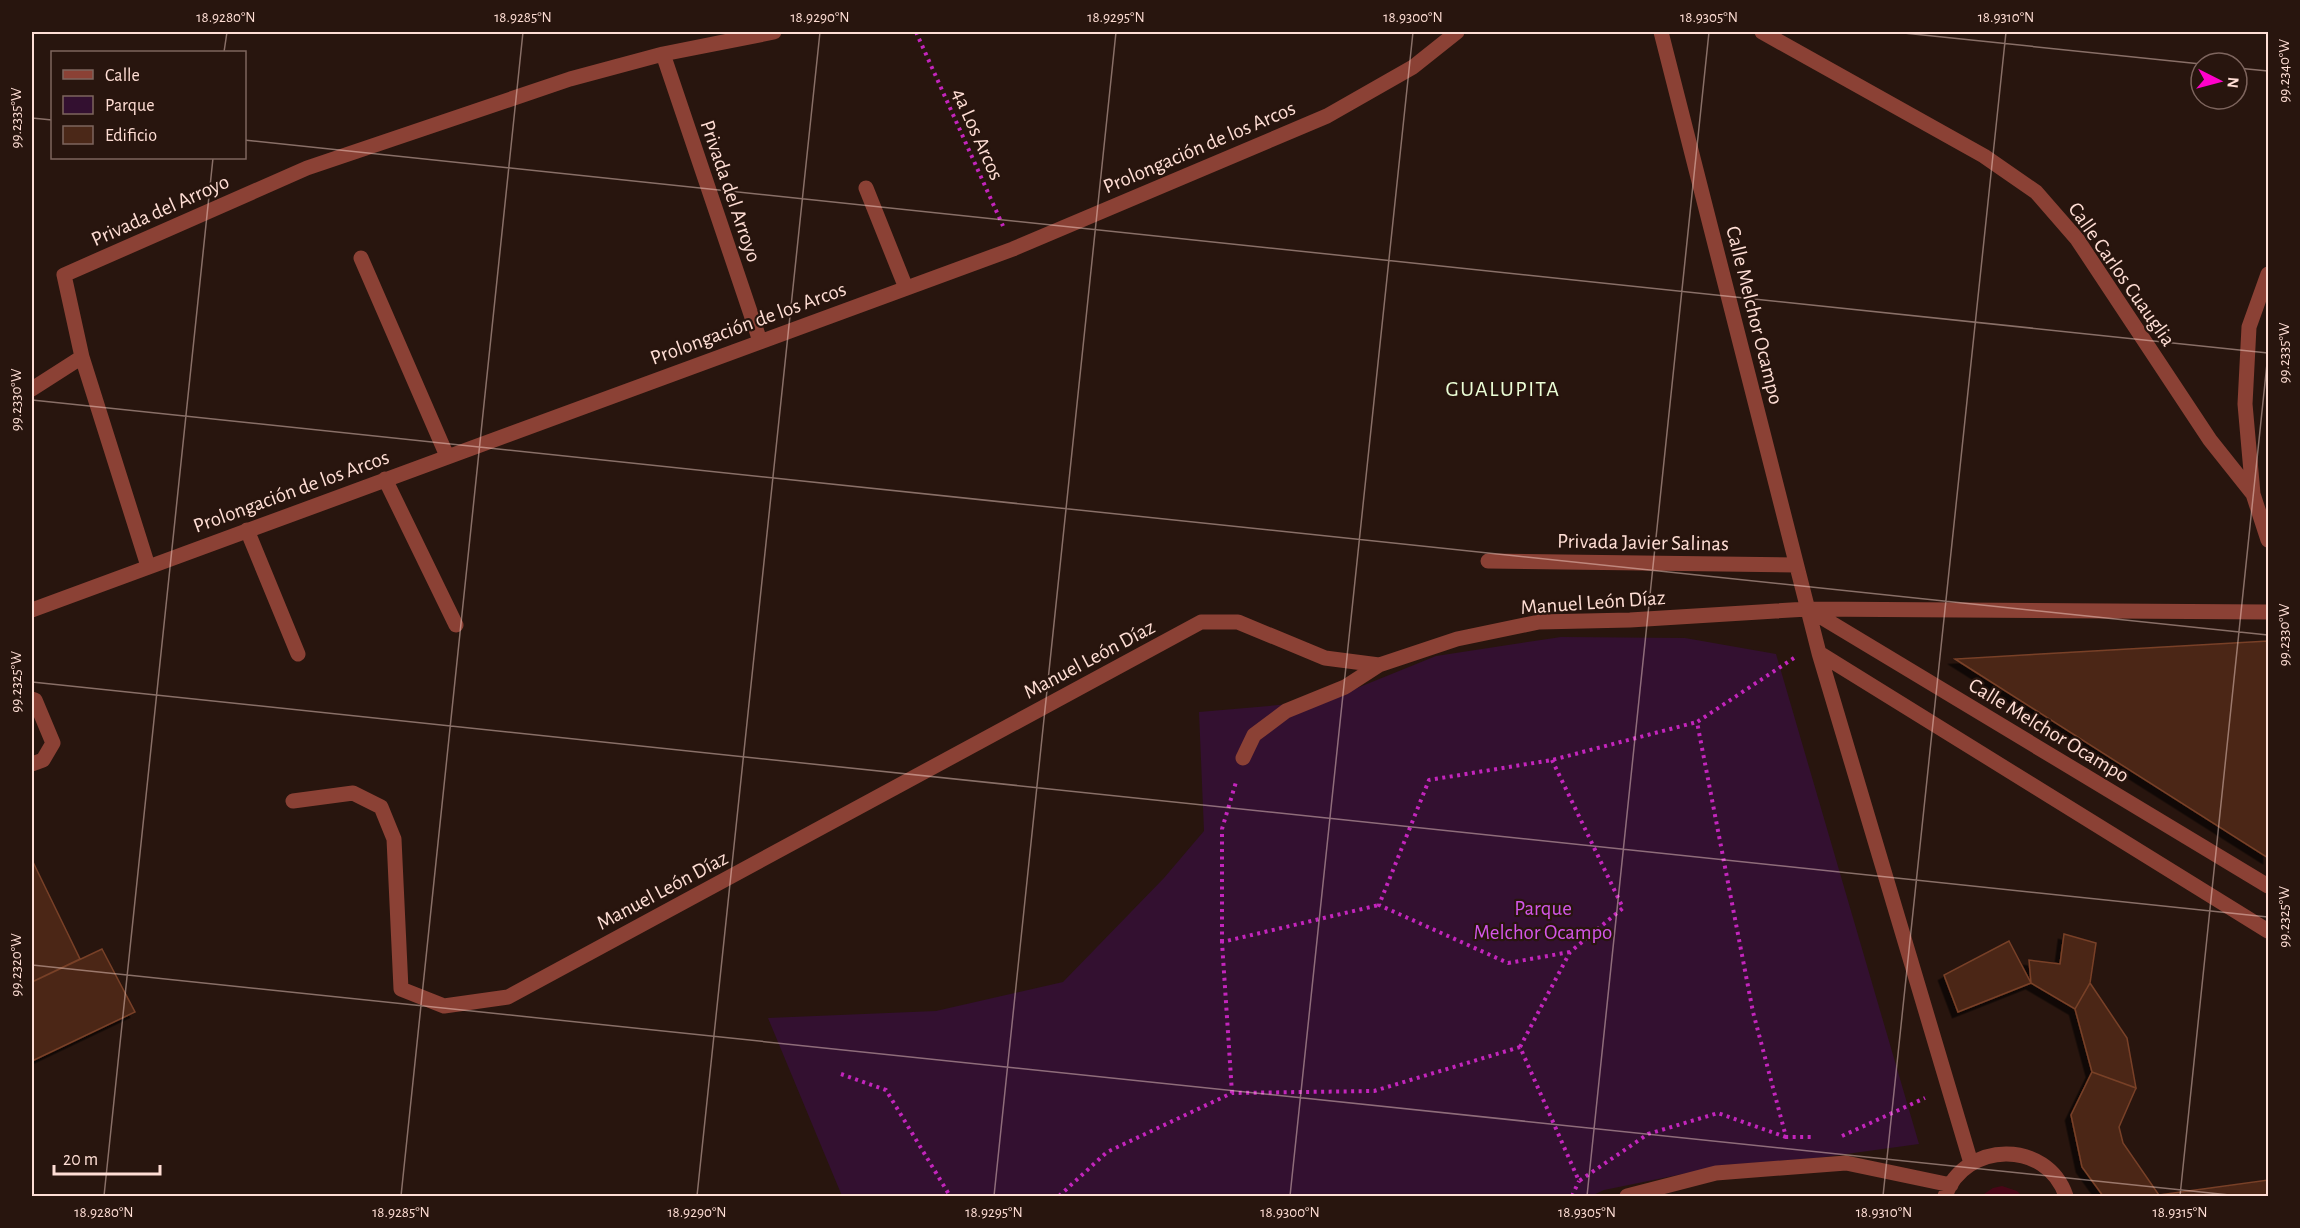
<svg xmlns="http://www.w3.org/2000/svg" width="2300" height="1228" viewBox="0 0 2300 1228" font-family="'Alegreya Sans',sans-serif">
<defs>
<filter id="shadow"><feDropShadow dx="-5.5" dy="5.5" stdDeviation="0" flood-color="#0009"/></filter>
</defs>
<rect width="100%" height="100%" fill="#28150e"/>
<!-- green -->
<path fill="#331030" d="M1561 637 1685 638 1776 654 1919 1144 1817 1158 1727 1165 1604 1190 1591 1196H842L768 1018 936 1011 1063 982 1164 878 1204 831 1199 712 1325 701 1436 656Z"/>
<!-- water -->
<path fill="#490617" d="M2002 1186 2017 1191 2022 1196H1981L1993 1188Z"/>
<!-- building -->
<path fill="#4b2818" stroke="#794028" stroke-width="1.5" filter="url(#shadow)" d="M2268 641V858L1955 659Z
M32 860 80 959 32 982Z
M2064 934 2096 943 2090 983 2075 1009 2031 983 2029 960 2060 964Z
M2009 941 2031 983 1958 1012 1944 975Z
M102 949 135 1012 32 1061V982Z
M2090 983 2127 1038 2136 1088 2092 1072 2075 1009Z
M2092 1072 2136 1088 2119 1127 2123 1143 2159 1195 2156 1196H2103L2082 1167 2071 1115Z
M2268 1180V1196H2156L2159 1195Z"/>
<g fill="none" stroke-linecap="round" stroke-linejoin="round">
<!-- path -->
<path stroke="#c325bc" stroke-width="4" stroke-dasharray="3 4.5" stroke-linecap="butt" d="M916 32 1003 226
M1794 658 1697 722 1753 1012 1786 1137H1814
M1222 942V829L1236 782
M1570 952 1508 963 1379 905 1429 780 1552 760 1697 722
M1520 1047 1570 952 1623 908 1552 760
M841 1074 886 1090 950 1196
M1232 1093 1222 942 1379 905
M1842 1136 1925 1098
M1059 1196 1107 1152 1232 1093 1374 1091 1520 1047 1579 1181 1648 1134 1718 1113 1786 1137
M1572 1196 1579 1181"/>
<!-- minor -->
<path stroke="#8b4135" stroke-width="15" d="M1661 32 1819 653 1971 1163
M1762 32 1984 156 2036 192 2077 239 2210 440 2253 494
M663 54 760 341
M866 188 906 288
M361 258 447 456
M2268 274 2249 327 2245 404 2253 494 2268 540
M32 389 82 357
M385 479 456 625
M247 530 298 654
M1488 561 1796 565
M148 566 82 357 64 275 307 168 570 79 663 54 774 32
M1808 609 2268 886
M32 610 1013 249 1327 116 1413 67 1457 32
M1819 653 2268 931
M32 699 35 700 53 743 43 760 32 764
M1243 758 1254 735 1286 711 1345 687 1379 665
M293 801 353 793 381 807 394 839 401 989 444 1006 508 997 1201 622H1238L1325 658 1379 665 1457 639 1539 622 1630 620 1808 609 2268 612
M1627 1196 1716 1173 1846 1163 1951 1185
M1945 1196C1965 1141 2047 1139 2066 1196"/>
</g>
<!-- ticks -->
<path fill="none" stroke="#ffded5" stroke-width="1.5" stroke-opacity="0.45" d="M1894 32 2201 64M224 52 227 32M2237 68 2268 71M32 118 52 120M244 140 2268 353M32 400 2268 635M32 682 2268 917M32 965 2239 1196M104 1196 213 158M401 1196 523 32M697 1196 820 32M994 1196 1116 32M1290 1196 1413 32M1587 1196 1709 32M1883 1196 2006 32M2180 1196 2268 354"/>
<g text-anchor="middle" stroke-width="4.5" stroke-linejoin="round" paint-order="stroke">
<!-- street labels -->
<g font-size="21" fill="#ffded5" stroke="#28150e">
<text transform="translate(978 134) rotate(66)" y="7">4a Los Arcos</text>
<text transform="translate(1199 147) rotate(-23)" y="7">Prolongación de los Arcos</text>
<text transform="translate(731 191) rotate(71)" y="7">Privada del Arroyo</text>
<text transform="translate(160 210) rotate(-24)" y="7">Privada del Arroyo</text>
<text transform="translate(2122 274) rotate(55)" y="7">Calle Carlos Cuauglia</text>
<text transform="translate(1755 315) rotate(76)" y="7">Calle Melchor Ocampo</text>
<text transform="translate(748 323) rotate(-20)" y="7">Prolongación de los Arcos</text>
<text transform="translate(291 491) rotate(-20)" y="7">Prolongación de los Arcos</text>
<text transform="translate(1643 542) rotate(1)" y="7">Privada Javier Salinas</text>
<text transform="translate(1593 602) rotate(-4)" y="7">Manuel León Díaz</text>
<text transform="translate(1089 659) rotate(-28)" y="7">Manuel León Díaz</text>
<text transform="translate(2049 730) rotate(31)" y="7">Calle Melchor Ocampo</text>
<text transform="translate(662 890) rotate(-28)" y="7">Manuel León Díaz</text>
</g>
<!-- park labels -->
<g font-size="21" fill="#d456e9" stroke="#28150e">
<text x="1543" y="915">Parque<tspan x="1543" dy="24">Melchor Ocampo</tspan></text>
</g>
<!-- neighbourhood labels -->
<g font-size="22" letter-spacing="1.5" fill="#ecffd7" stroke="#28150e">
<text x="1503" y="396">GUALUPITA</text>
</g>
</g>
<!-- border -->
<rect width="2300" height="1228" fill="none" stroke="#28150e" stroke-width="66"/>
<!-- legend -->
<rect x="51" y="51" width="195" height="108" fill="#28150e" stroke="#7e655e" stroke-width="1.5"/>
<rect x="63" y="70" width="30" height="9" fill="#8b4135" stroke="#7e655e" stroke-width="1.5"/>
<text x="105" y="81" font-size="18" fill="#ffded5">Calle</text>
<rect x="63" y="96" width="30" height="18" fill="#331030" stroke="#7e655e" stroke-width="1.5"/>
<text x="105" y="111" font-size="18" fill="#ffded5">Parque</text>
<rect x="63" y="126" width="30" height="18" fill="#4b2818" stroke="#7e655e" stroke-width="1.5"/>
<text x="105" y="141" font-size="18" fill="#ffded5">Edificio</text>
<!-- north arrow -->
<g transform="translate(2219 81) rotate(96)"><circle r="28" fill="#28150e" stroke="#7e655e" stroke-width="1.5"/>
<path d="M0-4.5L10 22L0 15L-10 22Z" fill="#ff01cb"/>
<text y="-9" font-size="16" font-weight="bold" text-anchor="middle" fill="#ffded5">N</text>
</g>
<!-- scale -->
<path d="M54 1165v9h106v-9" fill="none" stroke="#ffded5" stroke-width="3"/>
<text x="63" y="1165" font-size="18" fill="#ffded5" stroke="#28150e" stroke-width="4.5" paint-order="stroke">20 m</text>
<rect x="33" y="33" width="2234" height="1162" fill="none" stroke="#ffded5" stroke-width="2"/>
<g font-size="15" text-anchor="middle" fill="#ffded5">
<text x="226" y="22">18.9280°N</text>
<text x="523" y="22">18.9285°N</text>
<text x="820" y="22">18.9290°N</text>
<text x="1116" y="22">18.9295°N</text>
<text x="1413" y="22">18.9300°N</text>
<text x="1709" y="22">18.9305°N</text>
<text x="2006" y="22">18.9310°N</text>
<text transform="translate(2284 71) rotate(-90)" y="5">99.2340°W</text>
<text transform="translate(16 118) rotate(-90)" y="5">99.2335°W</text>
<text transform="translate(2284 353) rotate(-90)" y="5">99.2335°W</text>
<text transform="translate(16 400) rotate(-90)" y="5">99.2330°W</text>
<text transform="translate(2284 635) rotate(-90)" y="5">99.2330°W</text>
<text transform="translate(16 682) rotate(-90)" y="5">99.2325°W</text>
<text transform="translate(2284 917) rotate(-90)" y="5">99.2325°W</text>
<text transform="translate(16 965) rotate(-90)" y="5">99.2320°W</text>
<text x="104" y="1217">18.9280°N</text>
<text x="401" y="1217">18.9285°N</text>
<text x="697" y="1217">18.9290°N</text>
<text x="994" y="1217">18.9295°N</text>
<text x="1290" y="1217">18.9300°N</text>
<text x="1587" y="1217">18.9305°N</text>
<text x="1884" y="1217">18.9310°N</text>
<text x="2180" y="1217">18.9315°N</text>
</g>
</svg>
